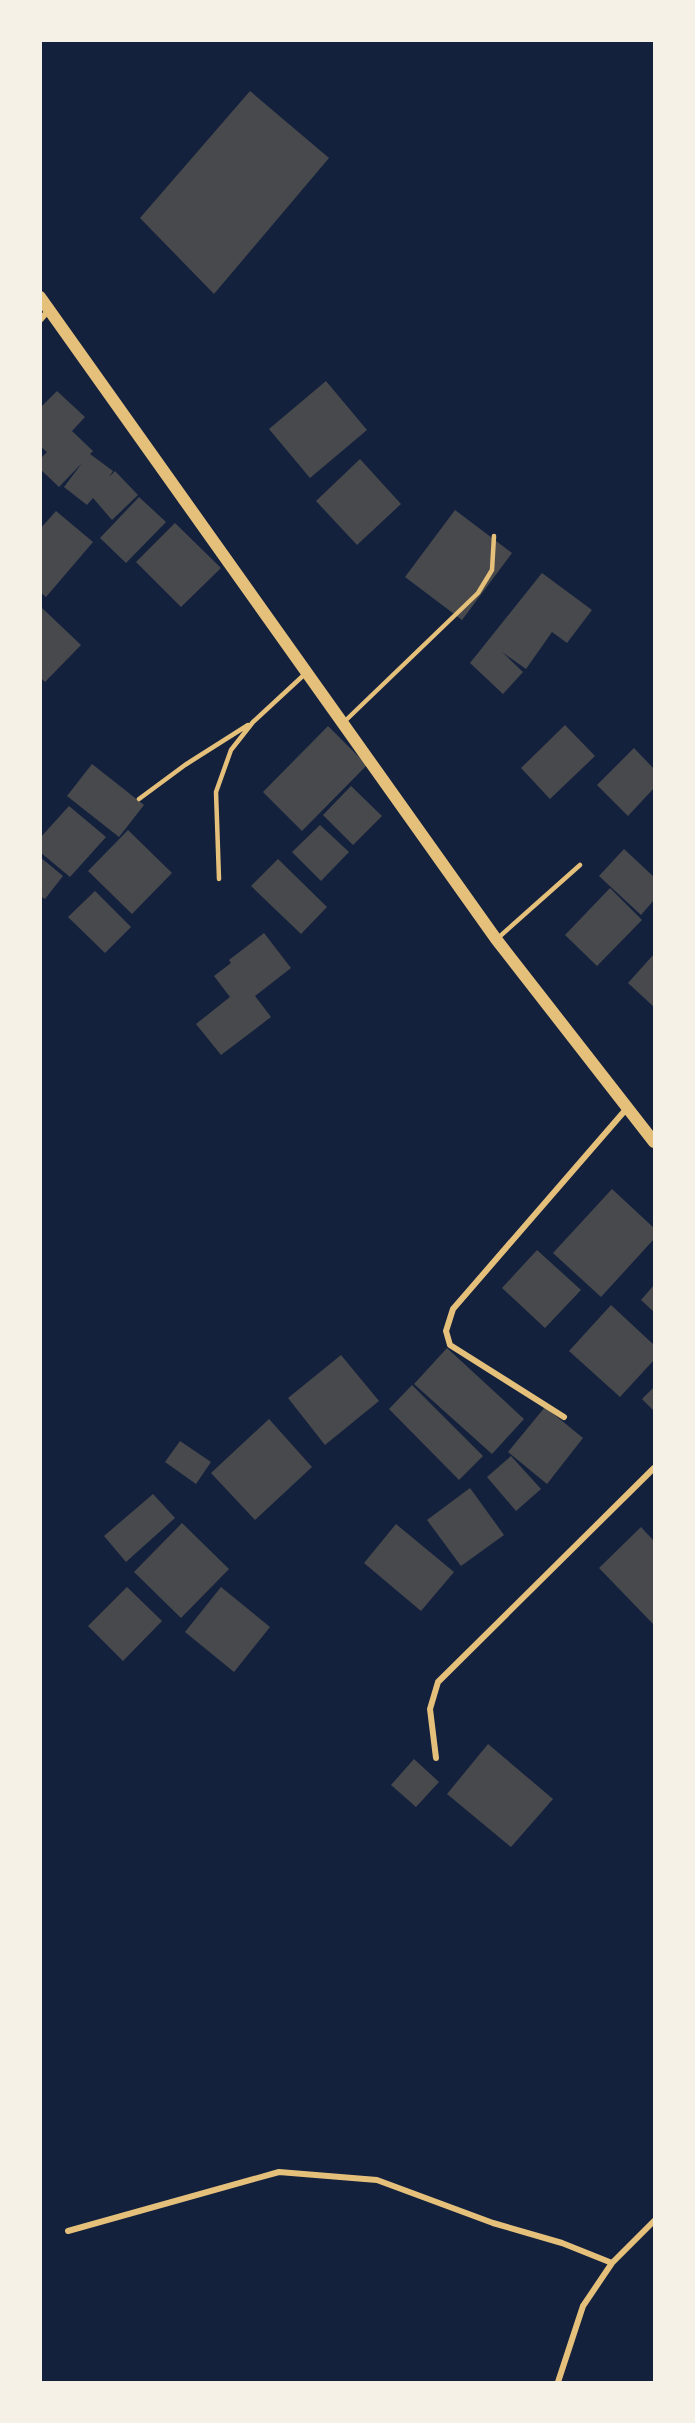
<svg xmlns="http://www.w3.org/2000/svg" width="695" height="2423" viewBox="0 0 695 2423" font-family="Roboto,sans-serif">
<rect width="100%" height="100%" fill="#14213d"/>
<!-- building -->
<path fill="#48494c" d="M250 91 329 158 214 294 140 218Z
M326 381 367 430 310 478 269 429Z
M57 391 85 417 72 431 93 451 90 454 113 471 109 477 115 471 138 495 112 520 93 498 87 505 64 487 82 463 59 487 40 469V459L47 452 40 446V408Z
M360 459 401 504 357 545 316 501Z
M139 497 166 522 126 563 100 538Z
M455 510 512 553 462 620 405 577Z
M56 511 93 542 46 597 40 592V529Z
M175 523 221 568 181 607 136 562Z
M542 573 592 610 567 643 552 632 526 669 502 652 523 672 503 694 470 663Z
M40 606 81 645 45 682 40 677Z
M565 725 595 756 550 799 521 768Z
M328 726 367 765 302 831 263 792Z
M634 748 654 769V788L628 816 597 785Z
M92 764 144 805 119 837 67 796Z
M351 786 382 816 353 845 323 815Z
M69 806 106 837 70 877 40 852V838Z
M320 825 349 852 321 881 292 852Z
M128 830 172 873 132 914 88 871Z
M624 849 654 877V900L641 915 599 876Z
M40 857 63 876 45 899 40 896Z
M278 859 327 907 301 934 251 886Z
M610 888 642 920 597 966 565 935Z
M95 891 131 927 105 953 68 917Z
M264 933 291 968 255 996 271 1017 221 1055 196 1024 230 997 214 976 231 963 229 960Z
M654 954V1007L628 983Z
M612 1189 654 1228V1239L601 1297 553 1253Z
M537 1250 581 1290 545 1328 502 1288Z
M654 1285V1312L641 1300Z
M611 1305 654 1345V1360L620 1397 569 1351Z
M447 1348 524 1419 492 1454 414 1384Z
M341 1355 379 1401 325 1445 288 1398Z
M412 1385 483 1456 459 1480 389 1409Z
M654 1387V1411L642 1399Z
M545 1407 583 1438 547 1484 508 1452Z
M269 1419 312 1467 255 1520 211 1473Z
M180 1441 211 1462 196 1484 165 1462Z
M511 1456 541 1489 516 1511 487 1477Z
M470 1488 504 1535 461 1566 427 1520Z
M153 1494 175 1518 126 1562 104 1536Z
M182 1523 229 1569 181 1618 134 1572Z
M396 1524 454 1572 421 1611 364 1563Z
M641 1527 654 1541V1625L599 1568Z
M127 1587 162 1621 123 1661 88 1626Z
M221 1587 270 1627 234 1672 185 1632Z
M488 1744 553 1799 511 1847 447 1794Z
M414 1759 439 1782 416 1807 391 1785Z"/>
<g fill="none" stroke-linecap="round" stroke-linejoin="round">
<!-- service -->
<path stroke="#e5c07b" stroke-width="4.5" d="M344 722 478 593 492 570 494 536
M139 799 185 765 248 725
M219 879 216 792 231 750 253 722 306 673
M498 938 580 865"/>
<!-- minor -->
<path stroke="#e5c07b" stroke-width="6" d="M40 320 49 310
M564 1417 450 1345 446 1331 453 1309 628 1107
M436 1758 430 1709 438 1682 654 1468
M68 2231 279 2172 377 2180 493 2223 562 2243 612 2263
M558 2382 583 2306 612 2263 654 2221"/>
<!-- secondary -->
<path stroke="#e5c07b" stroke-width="12" d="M40 297 496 939 654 1142"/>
</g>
<!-- border -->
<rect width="695" height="2423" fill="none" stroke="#f6f1e7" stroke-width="84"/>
</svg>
